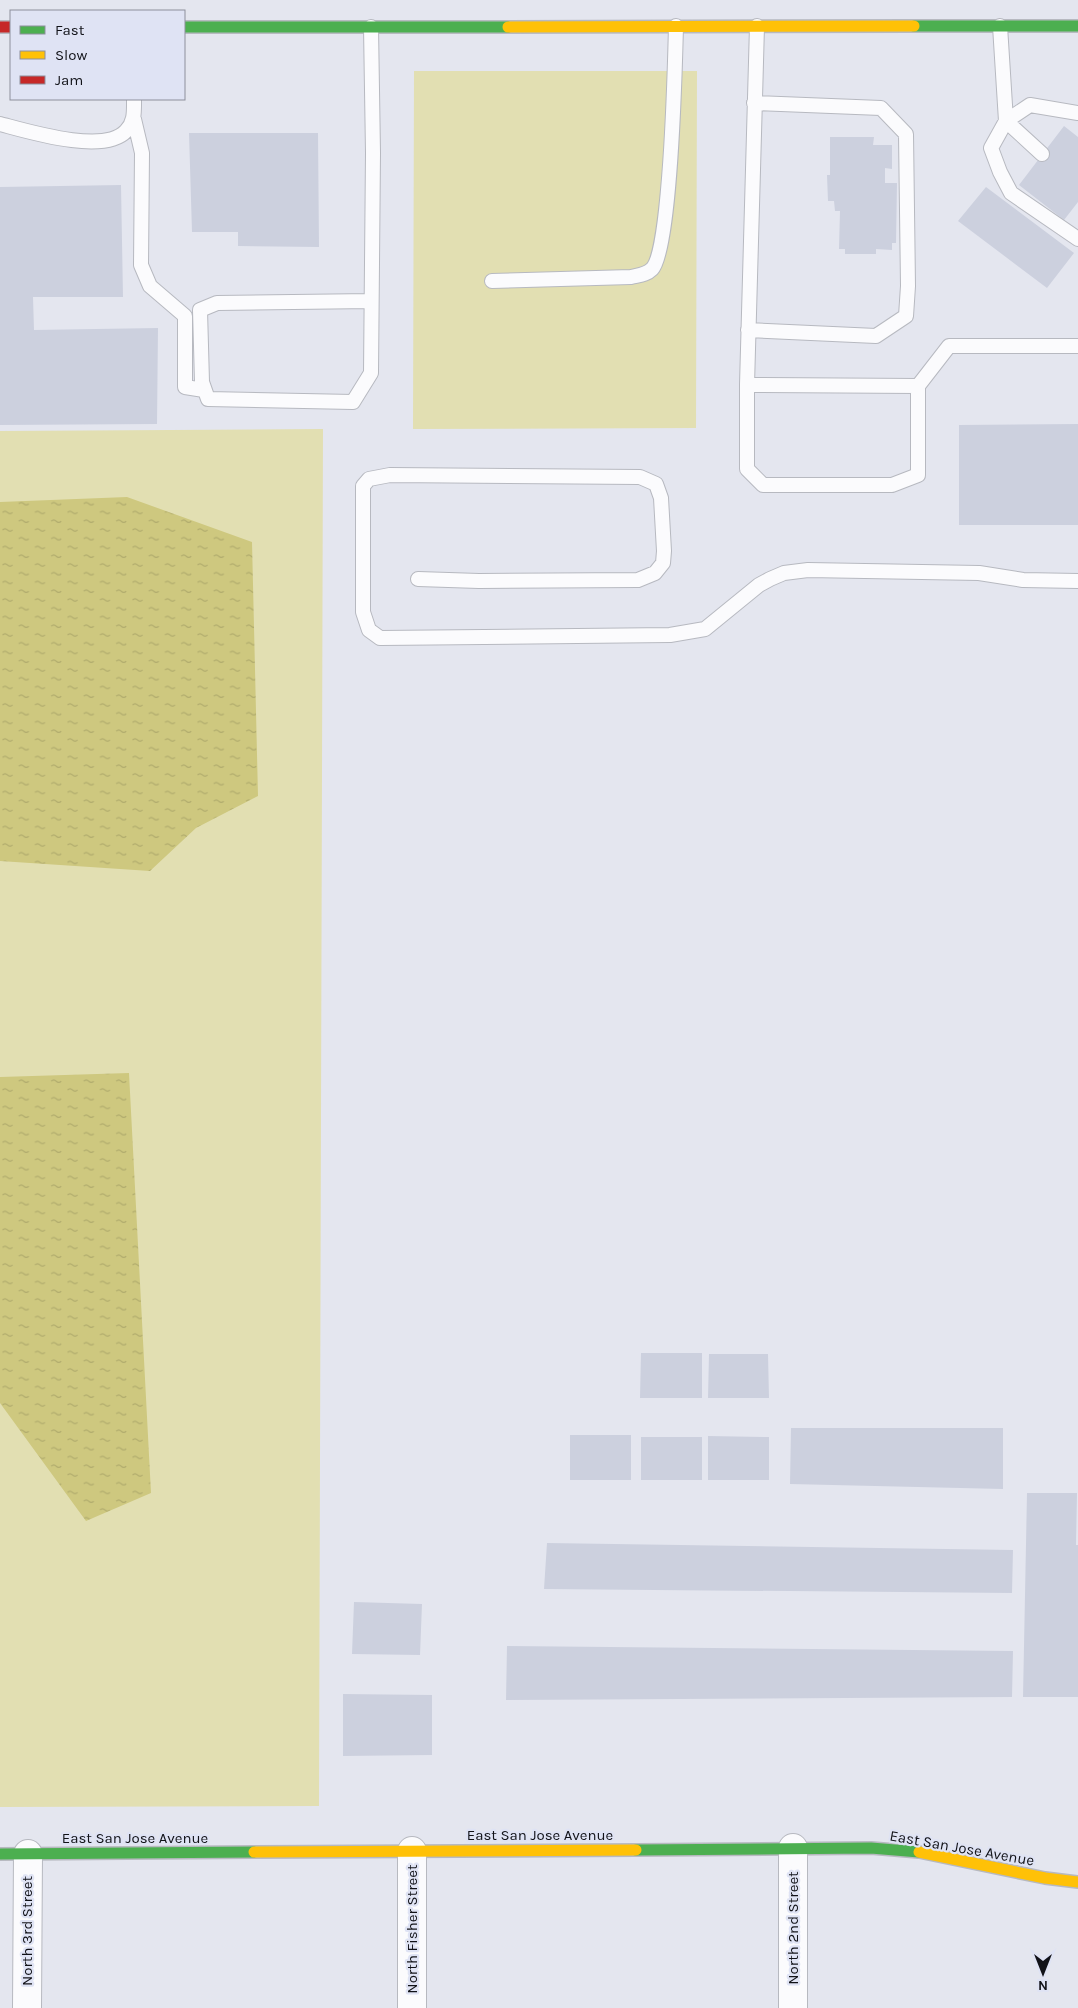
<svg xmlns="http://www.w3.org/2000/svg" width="1078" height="2008" viewBox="0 0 1078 2008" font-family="Karla,sans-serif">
<defs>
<pattern id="water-ripples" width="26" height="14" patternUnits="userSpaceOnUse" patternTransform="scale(1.25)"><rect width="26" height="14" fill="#cec87f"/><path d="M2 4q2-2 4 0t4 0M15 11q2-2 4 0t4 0" fill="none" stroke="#b0ab6d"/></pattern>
</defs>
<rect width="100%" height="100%" fill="#e4e6ef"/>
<!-- grass -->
<path fill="#e2dfb2" d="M414 71H697L696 428 413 429Z
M323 429 319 1806 0 1807V431Z"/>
<!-- water -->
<path fill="url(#water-ripples)" d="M127 497 252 542 258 796 196 828 150 871 0 861V502Z
M129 1073 151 1493 86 1521 0 1403V1077Z"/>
<!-- building -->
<path fill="#ccd0de" d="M1064 126 1078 137V202L1064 220 1019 185Z
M189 133H318L319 247 238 246V232H192Z
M830 137H874L873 145H892V169L885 168V183H897L896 243H892V250L876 249V254H845V249H839L840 211H835L834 201H828L827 175H830Z
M121 185 123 297H33L34 330 158 328 157 424 0 425V187Z
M986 187 1074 253 1047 288 958 221Z
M1078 424V525H959V425Z
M641 1353H702V1398H640Z
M709 1354H768L769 1398H708Z
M791 1428H1003V1489L790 1484Z
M570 1435H631V1480H570Z
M708 1436 769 1437V1480H708Z
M641 1437H702V1480H641Z
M1027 1493H1077L1076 1545H1078V1697H1023Z
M547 1543 1013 1550 1012 1593 544 1589Z
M354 1602 422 1604 420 1655 352 1654Z
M507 1646 1013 1651 1012 1697 506 1700Z
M343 1694 432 1695V1755L343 1756Z"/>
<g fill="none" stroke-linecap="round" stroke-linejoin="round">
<!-- lane casing -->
<g stroke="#b7b9c0" stroke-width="16">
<path id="lane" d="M1000 26 1006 121 991 148 1000 172 1011 193 1078 239
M371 27 373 153 371 373 353 402 208 399 202 382 200 310 217 303 371 301
M134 119 142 153 141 265 150 286 185 316V387L204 390
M0 124C27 131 104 155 126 131 135 122 134 111 134 99
M1042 154 1006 121 1030 105 1078 113
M492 281 631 277C639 275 646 275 652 269 671 250 675 63 676 26
M748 330 876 336 906 316 908 286 906 134 881 108 754 103
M747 385 757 26
M918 386 747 385V469L763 485H892L918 475V386L949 346H1078
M418 579 479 581 638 580 655 573 663 563 664 551 661 498 656 484 640 477 390 475 369 479 363 486V612L369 630 380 638 670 635 705 629 759 585 770 579 784 573 808 570 979 573 1023 580 1078 581"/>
</g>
<!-- street casing -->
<g stroke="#b7b9c0" stroke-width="30">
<path id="street" d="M412 1851V2008
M27 2008 28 1854
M793 2008V1848"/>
</g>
<!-- fast casing -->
<g stroke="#b7b9c0" stroke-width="14">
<path id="fast" d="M914 26H1078
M184 27H508
M636 1850 871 1848 919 1852
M0 1854 254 1852"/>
</g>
<!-- slow casing -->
<g stroke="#b7b9c0" stroke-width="14">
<path id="slow" d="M508 27 914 26
M254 1852 636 1850
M919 1852 1045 1878 1078 1882"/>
</g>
<!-- jam casing -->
<g stroke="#b7b9c0" stroke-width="14">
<path id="jam" d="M0 27H11"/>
</g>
<!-- lane -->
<use href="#lane" stroke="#fbfbfd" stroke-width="14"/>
<!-- street -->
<use href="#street" stroke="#fbfbfd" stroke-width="28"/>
<!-- fast -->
<use href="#fast" stroke="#4caf50" stroke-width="11"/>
<!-- slow -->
<use href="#slow" stroke="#ffc107" stroke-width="11"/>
<!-- jam -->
<use href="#jam" stroke="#c62828" stroke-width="11"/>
</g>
<g text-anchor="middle" stroke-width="4.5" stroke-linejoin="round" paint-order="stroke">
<!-- street labels -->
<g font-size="15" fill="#111218" stroke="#dfe3f4">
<text x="540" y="1840">East San Jose Avenue</text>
<text x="135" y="1843">East San Jose Avenue</text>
<text transform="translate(962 1848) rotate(10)" y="5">East San Jose Avenue</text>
<text transform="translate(793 1928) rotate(-90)" y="5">North 2nd Street</text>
<text transform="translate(412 1929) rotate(-90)" y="5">North Fisher Street</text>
<text transform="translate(27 1931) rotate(-90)" y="5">North 3rd Street</text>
</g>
</g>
<!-- legend -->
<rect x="10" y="10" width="175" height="90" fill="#dfe3f4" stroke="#8d8f9c"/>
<rect x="20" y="26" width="25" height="8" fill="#4caf50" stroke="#8d8f9c"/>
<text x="55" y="35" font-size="15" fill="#111218">Fast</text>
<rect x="20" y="51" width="25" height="8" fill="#ffc107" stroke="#8d8f9c"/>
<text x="55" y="60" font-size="15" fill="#111218">Slow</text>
<rect x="20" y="76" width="25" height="8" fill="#c62828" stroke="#8d8f9c"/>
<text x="55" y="85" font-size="15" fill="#111218">Jam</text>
<!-- north arrow -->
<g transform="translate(1043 1973) rotate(180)" stroke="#dfe3f4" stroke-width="4" paint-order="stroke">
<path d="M0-4L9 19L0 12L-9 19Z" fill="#111218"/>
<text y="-8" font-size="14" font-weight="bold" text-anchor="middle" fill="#111218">N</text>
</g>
</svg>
